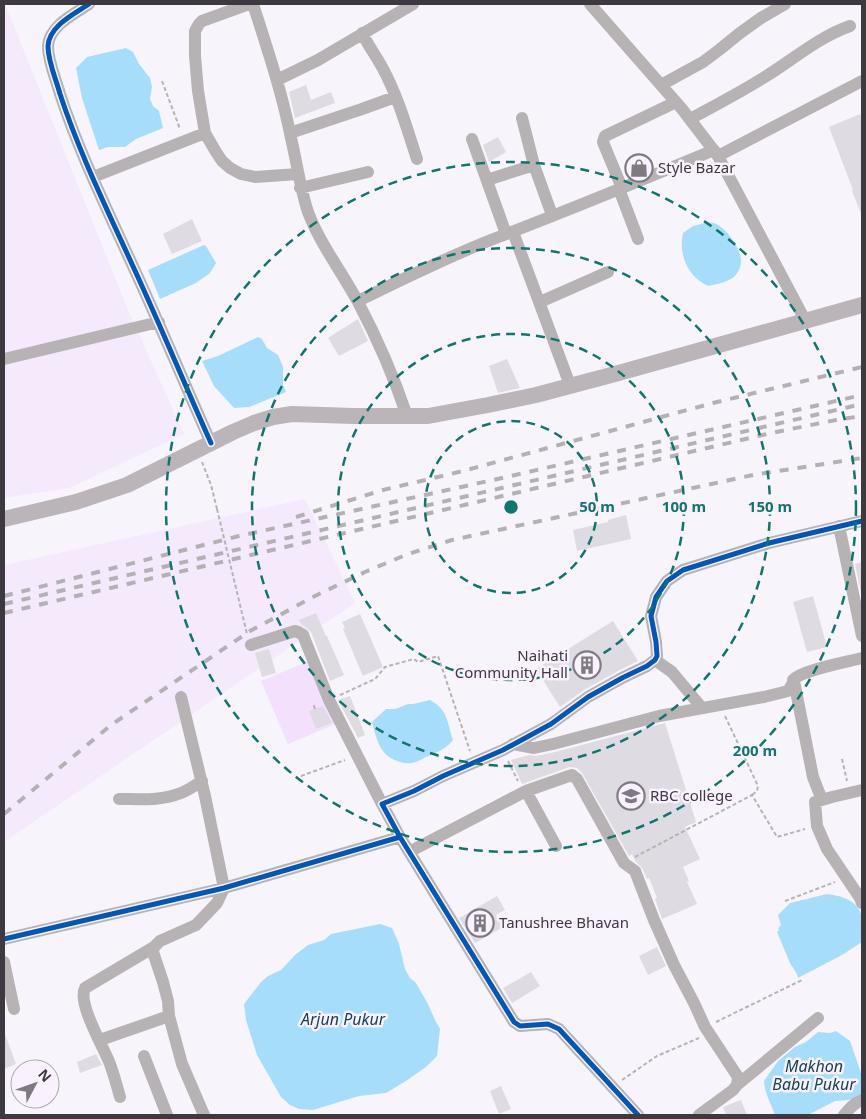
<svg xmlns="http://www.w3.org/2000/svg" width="866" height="1119" viewBox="0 0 866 1119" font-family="'Noto Sans',sans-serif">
<rect width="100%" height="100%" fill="#f8f4fb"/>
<!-- built -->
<path fill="#f5e9fc" d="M4 4H5L128 310 184 434 69 488 4 498Z
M305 499 355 603 4 842V565Z"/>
<!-- green -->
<path fill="#f2e0fd" d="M309 661 336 724 288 744 261 681Z"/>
<!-- water -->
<path fill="#a5ddfa" d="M126 48 133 52 139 64 150 78 152 87 150 99 153 106 159 111 163 128 136 139 125 147H108L99 150 82 98 76 68 87 57Z
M705 223C708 223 710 222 713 223 724 225 738 245 740 255 743 264 739 274 731 279 724 283 716 284 709 286 688 278 678 254 683 233L693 226Z
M204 245 206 246 216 263 210 273 196 283 160 299 148 270Z
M258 337 262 339 267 348 278 355 283 367V385L286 392 249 407 234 408 214 386 202 361 218 356Z
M430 700C448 710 447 722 453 740 445 750 437 752 426 757 422 759 417 762 412 763 408 764 404 763 400 762 380 756 377 741 372 722L386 709H395L408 704H413Z
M827 894C842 896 858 900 862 917 864 924 862 934 862 942L842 955 798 978 797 974 790 963 777 932 779 930 778 928 781 925 778 915 790 903Z
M380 924 392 928 399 944 405 969 410 978 416 983 428 1004 435 1020 440 1029 437 1056 426 1067 406 1081 386 1093 359 1096 313 1110 299 1109 290 1105 281 1097 257 1055 246 1020 244 1004 261 982 268 976 281 970 295 955 308 945 324 940 331 934Z
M836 1031 850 1041 862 1076V1094L861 1096 849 1100 835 1101 808 1115H775C771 1103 765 1095 764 1081L778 1061 795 1047 806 1042 818 1032 830 1033Z"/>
<!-- building -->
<path fill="#dfdbe2" d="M306 85 311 100 331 92 335 103 295 118 289 92Z
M860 114 862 120V216L852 191 853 190 829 127Z
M498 137 506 152 489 162 483 145Z
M192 219 202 241 172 254 163 234Z
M358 319 368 341 339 356 328 338Z
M507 359 520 388 498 393 489 366Z
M626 515 631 539 577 551 573 530 608 522V520Z
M862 562V598L855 564Z
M813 596 827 647 807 652 793 602Z
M316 613 326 636H327L344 675 330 681 311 632 307 628 301 624 299 620Z
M360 614 383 667 363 676 343 629 345 628 342 622Z
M613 621 638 661 618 671 584 690 560 707 536 669Z
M269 649 276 673 262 677 255 653Z
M350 696 365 735 358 738 338 700Z
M323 706 332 723 316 729 309 711Z
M665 723 696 822 685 827 700 859 683 867 689 881 687 882 697 904 662 919 655 899 657 898 649 878 647 879 642 868 635 861 632 854 629 856 582 773 577 768 570 767 522 784 511 760 529 755 536 756 555 752Z
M497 896 505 910 496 915 503 927 475 943 459 918Z
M657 947 666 966 648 975 639 956Z
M531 972 540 986 512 1003 503 988Z
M4 1034H5L16 1064 4 1069Z
M96 1054 102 1065 80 1073 77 1062Z
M501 1086 511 1109 499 1114 490 1091Z
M741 1100 747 1115H726L723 1107Z"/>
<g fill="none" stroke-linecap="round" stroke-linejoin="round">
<!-- path -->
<path stroke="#b7b3b5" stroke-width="2" stroke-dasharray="4 2.5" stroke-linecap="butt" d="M162 81 180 129
M202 462 211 485 217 509
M340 695 375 679 385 667 414 659 418 662 438 656 470 751
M315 709 314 706 317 705
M725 716 758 786 757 791 752 795
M842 759 847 781
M508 761 518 781
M301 776 345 760
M635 857 752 795 777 837 805 829
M785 901 835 882
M716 1022 802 980
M622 1080 657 1056 699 1038"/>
<!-- minor -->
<path stroke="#b7b3b4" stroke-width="12" d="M89 4C74 14 49 26 48 46 48 62 56 79 60 94 79 152 106 207 131 262 159 322 184 383 211 443
M249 4 202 21 199 24 195 31V56L198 91 205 133 216 152 222 161 230 168 241 174 255 177 298 174
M253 4C267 48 282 92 291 138 297 163 300 188 308 212 320 244 342 272 358 302 377 338 394 377 407 416
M590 4 682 109 718 156 805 320
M362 33C368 45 376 56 382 67 398 96 407 129 417 159
M277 80 318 60 413 4
M661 85 703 62 719 50 740 33 761 18 785 4
M522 118 534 165 552 215
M690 119C716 105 743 91 768 75 795 58 819 37 850 26
M290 133 362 109 395 97
M472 139 506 234
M718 156 862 81
M93 177 205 133
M487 180 534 165
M300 188 368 172
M622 188 605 147 603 142 605 136 676 102
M619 189 638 239
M513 232 570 385
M358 301C403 279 449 256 496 238 569 210 642 180 714 150
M540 302 608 272
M4 359 159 322
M839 526 862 636
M251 645 295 631 298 632 303 635 329 700 382 804
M655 660 672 672 702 708
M794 681 793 680C802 670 847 662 862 658
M181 697 205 796 224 888 217 903 196 925 160 941 154 947 153 952 163 982 168 1001 169 1016 182 1064 204 1115
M513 744 534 748 553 744 659 716 764 697 788 691 794 681 813 777 822 800
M862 790 832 797 815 802 817 826 827 849 860 898 862 903
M526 791 556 846
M119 799C140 799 161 801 181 793 189 790 195 785 202 781
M400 837 382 804 414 791 443 776 503 750 551 724 588 697 622 678 647 666 655 660 657 656 656 642 651 616 656 597 667 581 683 570 769 543 862 521
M409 852 526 791 566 777 572 775 577 779 624 863 635 871 654 920 674 965 694 1003 705 1027 738 1077 737 1085 733 1090 699 1115
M4 939 224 888 400 837 514 1022 520 1026 548 1024 559 1029 638 1115
M4 962 14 1009
M100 1040 169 1016
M144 1056 167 1115
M737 1085 818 1018
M120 1097C117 1086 114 1075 110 1064 104 1048 77 1003 85 988L154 947
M844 1115C849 1109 854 1103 862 1100"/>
<!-- major -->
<path stroke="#bbb5b9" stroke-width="16" d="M4 519 76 502 127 485 233 432 254 423 273 417 292 414 354 416H428L488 405 536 395 615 374 862 305"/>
<!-- rail -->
<path stroke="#b4b1b4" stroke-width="4" stroke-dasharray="9 9" stroke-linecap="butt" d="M296 517 383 490 463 471 713 403 862 367
M4 596 239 536 502 478 862 395
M4 604 862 404
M4 613 771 433 836 420 862 416
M4 814 111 725 250 631 315 596 365 572 408 554 452 540 753 475 862 458"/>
<!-- path-bridge -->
<path stroke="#b7b3b5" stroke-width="2" stroke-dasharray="4 2.5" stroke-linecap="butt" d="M217 509 247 634"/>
<!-- cycleway casing -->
<g stroke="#f9f1fe" stroke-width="8">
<path id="cycleway" d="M89 4C74 14 49 26 48 46 48 62 56 79 60 94 79 152 106 207 131 262 159 322 184 383 211 443
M400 837 382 804 414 791 443 776 503 750 551 724 588 697 622 678 647 666 655 660 657 656 656 642 651 616 656 597 667 581 683 570 769 543 862 521
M4 939 224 888 400 837 514 1022 520 1026 548 1024 559 1029 638 1115"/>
</g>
<!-- cycleway -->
<use href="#cycleway" stroke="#0057b8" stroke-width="5"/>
</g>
<!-- distance rings -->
<g fill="none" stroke="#0f766e" stroke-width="2.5" stroke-dasharray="9 6">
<circle cx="511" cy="507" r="86"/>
<circle cx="511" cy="507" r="173"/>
<circle cx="511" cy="507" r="259"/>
<circle cx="511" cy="507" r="345"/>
</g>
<!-- icons -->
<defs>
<g id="shop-ring" transform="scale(1.4375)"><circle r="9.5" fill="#f9f1fe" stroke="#7f7a82" stroke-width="1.5"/><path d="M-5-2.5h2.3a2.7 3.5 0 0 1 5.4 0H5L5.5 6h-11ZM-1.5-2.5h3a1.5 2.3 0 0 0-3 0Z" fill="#7f7a82"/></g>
<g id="building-ring" transform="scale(1.4375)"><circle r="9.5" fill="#f9f1fe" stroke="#7f7a82" stroke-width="1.5"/><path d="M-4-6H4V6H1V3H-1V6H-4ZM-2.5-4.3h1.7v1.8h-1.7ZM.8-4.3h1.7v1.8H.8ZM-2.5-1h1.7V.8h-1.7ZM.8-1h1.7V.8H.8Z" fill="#7f7a82"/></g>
<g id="university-ring" transform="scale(1.4375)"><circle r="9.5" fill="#f9f1fe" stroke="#7f7a82" stroke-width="1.5"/><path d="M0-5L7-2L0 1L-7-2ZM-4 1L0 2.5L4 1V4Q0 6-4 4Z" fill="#7f7a82"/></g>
</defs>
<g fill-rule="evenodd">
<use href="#shop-ring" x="639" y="168"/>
<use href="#building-ring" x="587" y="665"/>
<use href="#university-ring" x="631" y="796"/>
<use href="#building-ring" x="480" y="923"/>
</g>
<g text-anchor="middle" stroke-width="5" stroke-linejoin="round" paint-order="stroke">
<!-- poi labels -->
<g font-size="15" fill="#3e3841" stroke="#f9f1fe" text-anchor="start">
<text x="658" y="173">Style Bazar</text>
<text x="568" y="661" text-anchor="end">Naihati<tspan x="568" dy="17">Community Hall</tspan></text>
<text x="650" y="801">RBC college</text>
<text x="499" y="928">Tanushree Bhavan</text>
</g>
<!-- water labels -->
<g font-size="16" font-style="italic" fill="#124256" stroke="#f9f1fe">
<text x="343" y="1025">Arjun Pukur</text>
<text x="814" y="1072">Makhon<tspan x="814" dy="18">Babu Pukur</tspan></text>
</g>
</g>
<circle cx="511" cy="507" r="8" fill="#0f766e" stroke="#f9f1fe" stroke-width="2.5"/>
<g font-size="15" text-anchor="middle" font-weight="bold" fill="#0f766e" stroke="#f9f1fe" stroke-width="5" stroke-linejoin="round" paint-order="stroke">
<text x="597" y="512">50 m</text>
<text x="684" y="512">100 m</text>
<text x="770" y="512">150 m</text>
<text x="755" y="756">200 m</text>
</g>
<!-- border -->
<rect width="866" height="1119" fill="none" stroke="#3e3841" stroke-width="10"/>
<!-- north arrow -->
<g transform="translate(35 1084) rotate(49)"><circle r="24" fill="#f9f1fe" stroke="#aea7b2"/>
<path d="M0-4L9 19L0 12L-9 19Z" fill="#7f7a82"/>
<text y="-8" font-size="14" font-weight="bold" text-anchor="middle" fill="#3e3841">N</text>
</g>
</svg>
